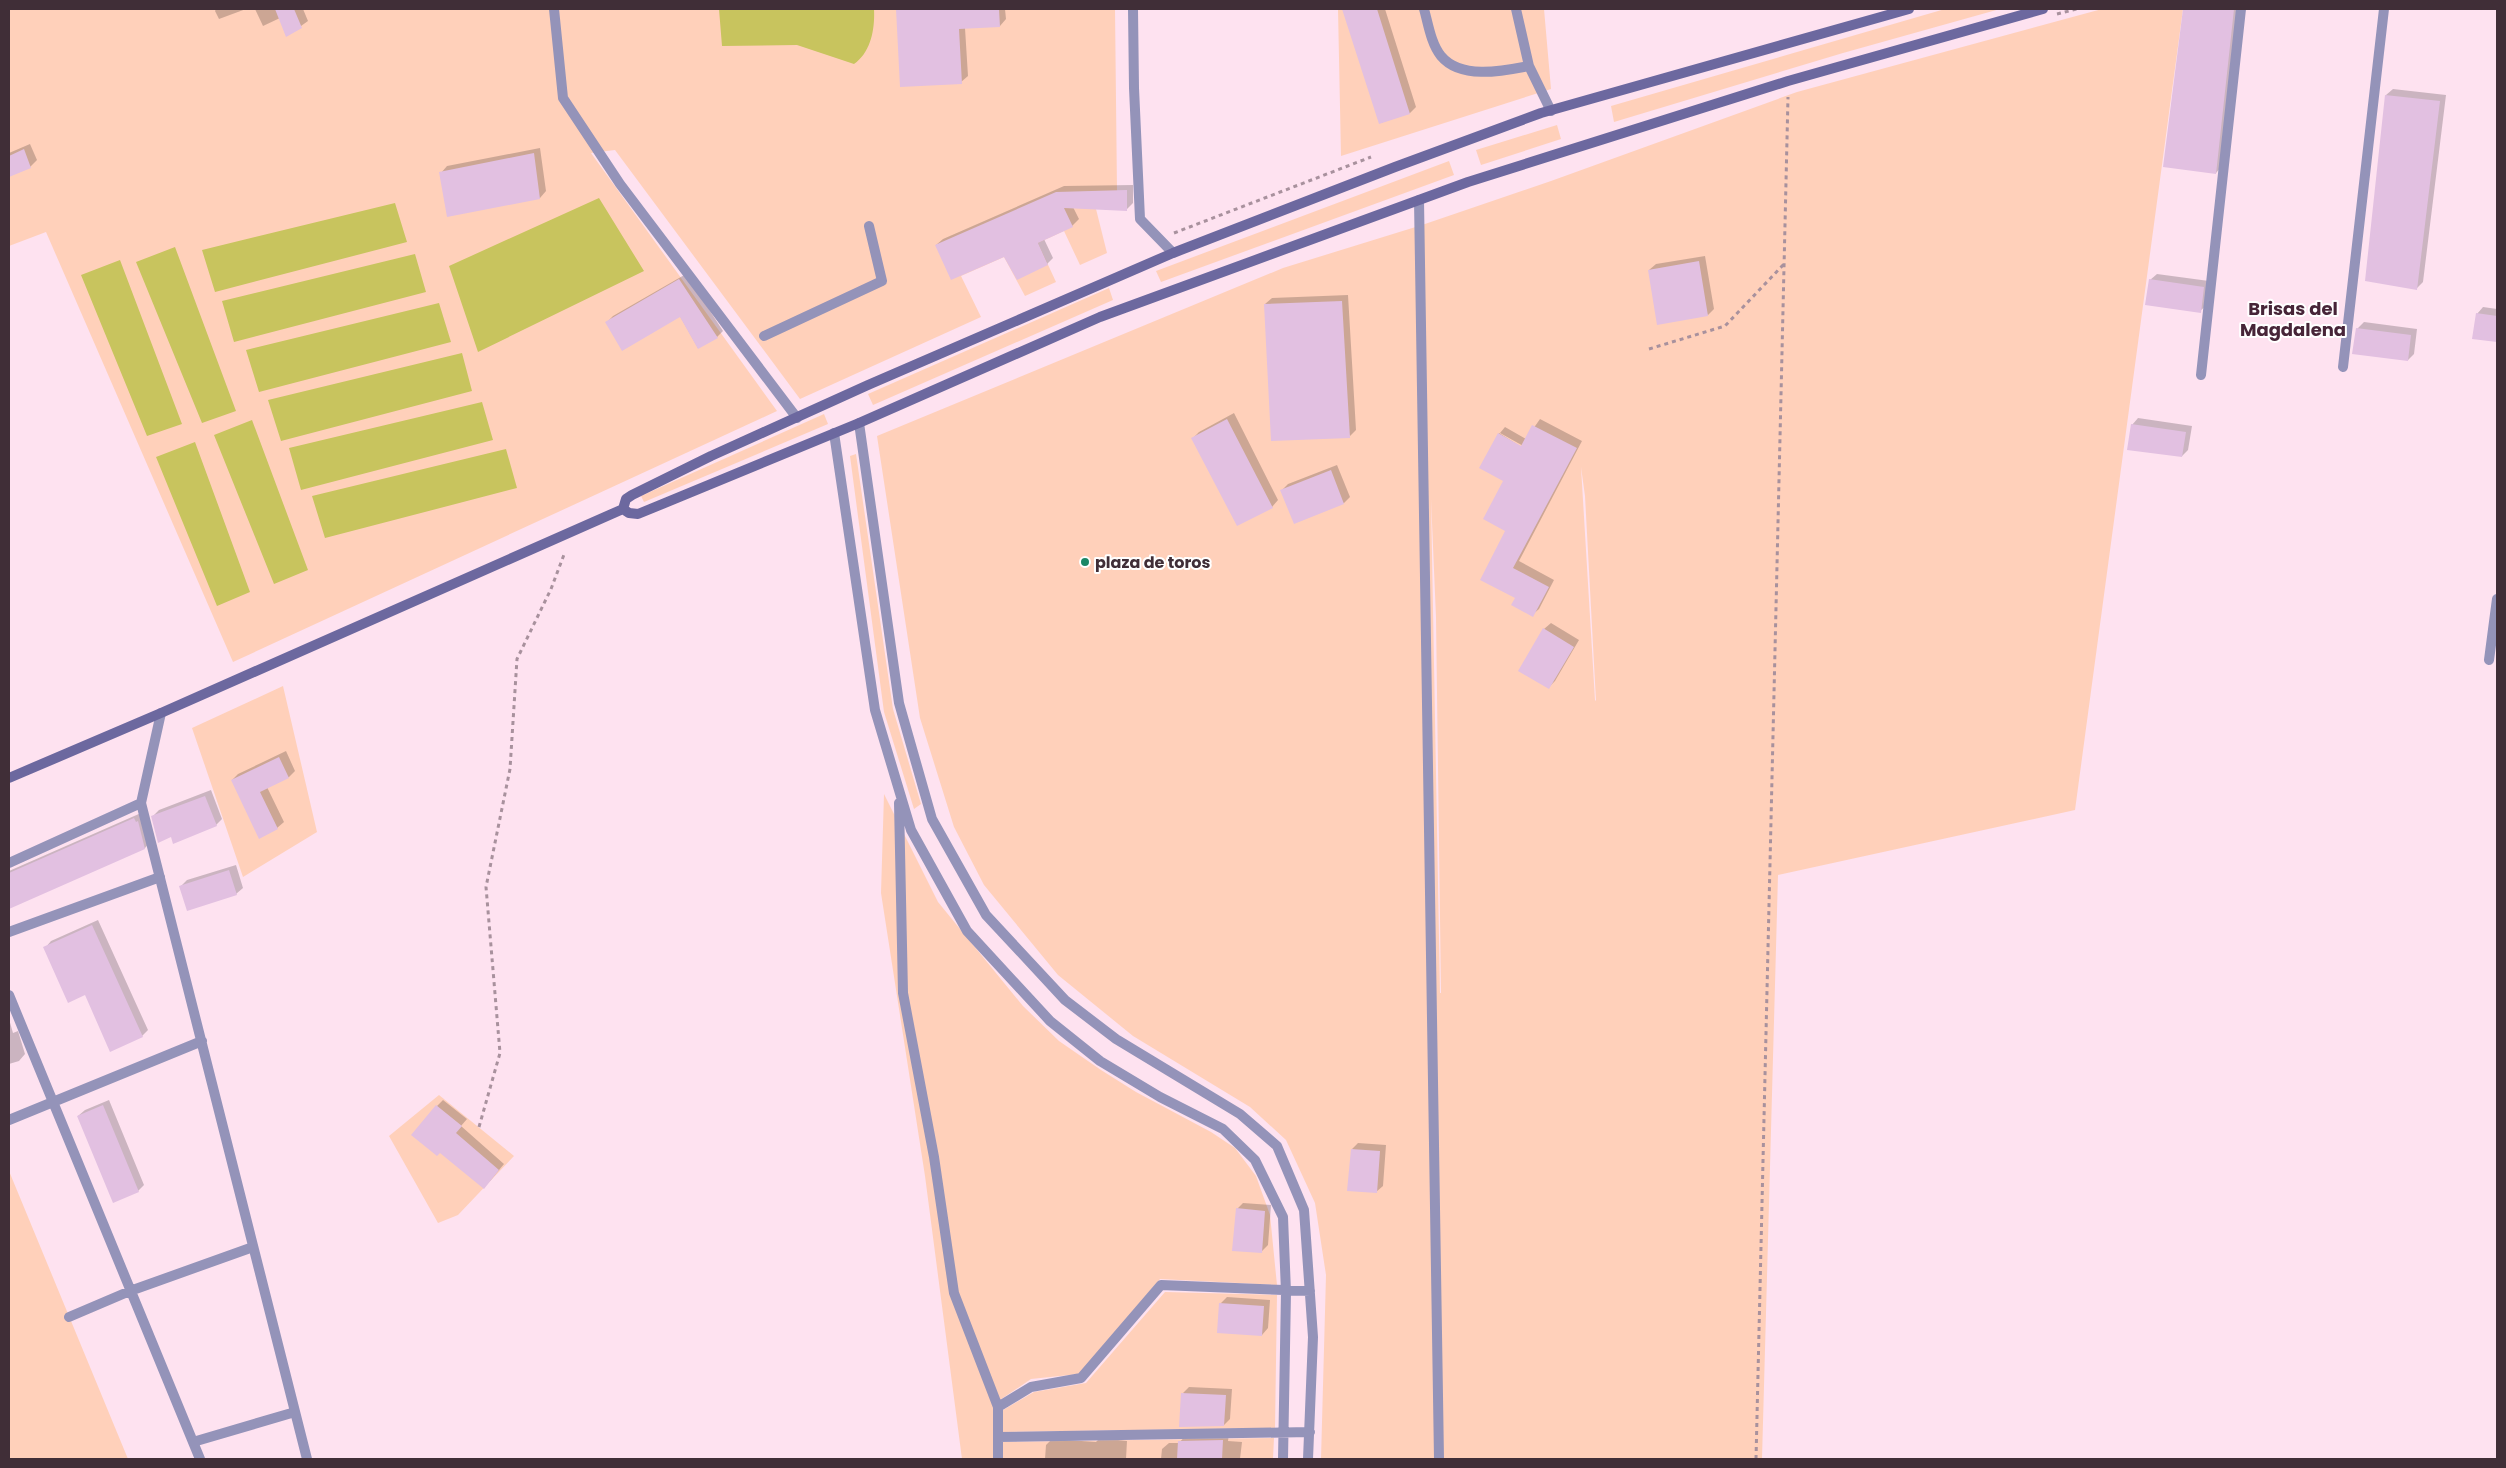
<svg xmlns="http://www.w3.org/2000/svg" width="2506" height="1468" viewBox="0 0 2506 1468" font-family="Poppins,sans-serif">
<rect width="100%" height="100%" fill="#fee2f0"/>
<!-- green -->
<path fill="#ffd0ba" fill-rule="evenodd" d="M9 9H1115L1117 191 1080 192 1096 209 1107 253 1080 265 1064 231 1038 243 1056 282 1025 296 1004 257 961 276 981 317 800 399 615 150 591 153 777 411 233 662 46 232 9 246Z
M1338 9H1544L1551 89 1341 156Z
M1945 9H2000L1843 53 1614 122 1611 106Z
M2102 9H2183L2075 810 1778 875 1762 1459H1321L1326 1275 1315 1203 1286 1140 1250 1107 1133 1036 1058 975 984 885 954 827 920 718 877 436 1283 268 1422 225 1551 181 1797 92ZM1581 467 1585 496 1596 701 1595 700ZM1431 499 1436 617 1441 993H1440Z
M1557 125 1561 139 1481 165 1476 150Z
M1449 161 1454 175 1161 282 1156 271Z
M1109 288 1113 300 873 405 868 394Z
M824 414 828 424 644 502 641 496Z
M856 454 893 709 921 804 914 809 884 712 850 456Z
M283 686 317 832 243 877 192 728Z
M884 794 938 902 1023 1006 1059 1041 1101 1070 1136 1092 1211 1132 1235 1148 1256 1176 1270 1215 1277 1285 1160 1279 1079 1374 1031 1379 994 1404V1459H962L925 1176 881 893Z
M439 1095 514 1156 458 1215 438 1223 389 1136Z
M9 1171 128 1459H9Z
M1165 1292 1277 1295 1275 1428 1003 1432V1410L1034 1392 1086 1383Z
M1274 1438 1273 1459H1002V1442Z"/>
<!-- water -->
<path fill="#c8c45e" d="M719 9H874C875 29 871 52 854 64L797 45 722 46Z
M599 198 644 271 478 352 449 266Z
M395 203 407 242 215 292 202 250Z
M175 247 236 411 202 423 136 262Z
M415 254 426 292 234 342 222 301Z
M120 260 182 424 147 436 81 275Z
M439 303 451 342 259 392 246 350Z
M462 353 472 391 281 441 268 400Z
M482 402 493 440 301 490 289 448Z
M252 420 308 570 274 584 214 435Z
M195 442 250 592 217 606 156 457Z
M506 449 517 488 325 538 312 496Z"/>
<!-- shadow -->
<path fill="#0003" d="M216 9H246L219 19 215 11Z
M255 9H303L308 21 287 36 280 18 263 26Z
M897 9H1005L1006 19 1000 26 965 28 968 76 961 82 901 86Z
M1344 9H1385L1416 107 1410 113 1380 123Z
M2184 9H2240L2222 166 2216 173 2165 166Z
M2393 89 2446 95 2423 282 2417 288 2386 95Z
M30 144 37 160 30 167 9 176V153Z
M540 148 546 191 540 198 448 215 441 173 447 166Z
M1133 185V203L1127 209 1073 207 1079 219 1072 226 1044 239 1053 258 1047 264 936 245 943 239 1064 186Z
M1705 256 1714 309 1708 315 1649 270 1656 264Z
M686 274 723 331 717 337 698 348 680 316 607 322 613 316Z
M2157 274 2209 281 2207 305 2200 311 2150 280Z
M1348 295 1356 430 1350 436 1265 304 1272 298Z
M2483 307 2497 309V341L2474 338 2477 314Z
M2364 322 2417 329 2414 354 2408 360 2357 329Z
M1234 413 1278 500 1272 507 1193 438 1199 432Z
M2138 418 2192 426 2188 450 2182 456 2132 425Z
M1540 419 1582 441 1519 561 1554 580 1539 609 1532 615 1516 597 1507 530 1505 480 1481 467 1499 433 1526 450 1527 448 1500 433 1505 427 1526 439Z
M1337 465 1350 497 1344 503 1282 490 1288 484Z
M1551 623 1579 640 1555 681 1548 688 1544 629Z
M286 751 295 771 289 777 267 787 284 822 277 828 232 780 238 774Z
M211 790 222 819 216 825 171 835 153 816 159 810Z
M141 813 151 841 145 848 9 908V871Z
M236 865 243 888 236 894 181 886 187 880Z
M98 920 148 1030 142 1036 85 994 45 948 51 941Z
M9 1019 13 1033 18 1031 25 1054 19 1061 9 1064Z
M109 1100 144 1185 138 1191 78 1116 85 1110Z
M443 1100 467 1119 461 1126 504 1164 490 1181 440 1151 437 1106Z
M1358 1143 1386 1145 1383 1186 1376 1192 1352 1149Z
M1243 1203 1271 1205 1268 1245 1261 1252 1237 1209Z
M1227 1297 1270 1300 1268 1328 1262 1335 1220 1304Z
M1189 1387 1232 1389 1230 1419 1224 1425 1183 1393Z
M1229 1434 1228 1441 1242 1442 1240 1459H1161L1162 1449 1169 1443H1179L1186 1435Z
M1100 1438 1127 1441 1126 1459H1045L1046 1445 1052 1439 1096 1442Z"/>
<!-- building -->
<path fill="#e2c0e1" d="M275 9H294L302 28 286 37Z
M896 9H999L1000 27 959 29 962 84 900 87Z
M1342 9H1377L1410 114 1379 124Z
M2183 9H2234L2216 174 2163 167Z
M2385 95 2440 101 2417 290 2365 281Z
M24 149 31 168 9 177V156Z
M534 153 540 199 447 217 439 172Z
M1127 190V211L1064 208 1073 227 1038 243 1048 265 1017 280 1004 257 951 280 935 245 1056 192Z
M1699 261 1708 316 1657 325 1648 270Z
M679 279 718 338 698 349 680 317 622 351 605 322Z
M2149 279 2204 287 2201 313 2145 305Z
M1342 301 1350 438 1271 441 1264 304Z
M2476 313 2497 316V342L2472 339Z
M2356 328 2411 335 2408 361 2352 354Z
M1227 419 1273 508 1237 526 1191 438Z
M2131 424 2186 432 2182 457 2127 450Z
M1532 425 1577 448 1513 568 1549 587 1533 617 1511 605 1515 598 1480 580 1505 531 1483 519 1503 481 1479 468 1498 433 1521 446Z
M1331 470 1344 504 1294 524 1280 490Z
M1543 628 1574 647 1549 689 1518 671Z
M279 757 289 778 260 792 278 829 259 839 231 780Z
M205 796 217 826 173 844 171 837 158 843 151 816Z
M134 818 136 822 138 821 145 849 9 909V873Z
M229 870 237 895 187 911 179 886Z
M92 925 143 1037 110 1052 85 995 68 1003 43 947Z
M103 1105 139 1192 113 1203 77 1116Z
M436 1105 462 1126 456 1133 499 1170 484 1189 440 1153 437 1156 411 1135Z
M1351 1149 1380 1151 1377 1193 1347 1191Z
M1236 1208 1265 1211 1262 1253 1232 1251Z
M1219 1303 1264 1306 1262 1336 1217 1333Z
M1181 1393 1226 1395 1224 1426 1179 1427Z
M1223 1440 1222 1459H1177L1178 1441Z"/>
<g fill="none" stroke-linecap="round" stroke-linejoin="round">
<!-- path -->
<path stroke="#a8919d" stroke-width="3" stroke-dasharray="4 4" stroke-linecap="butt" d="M2057 14 2077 9
M1174 233 1371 157
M1649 349 1725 326 1784 264
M479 1127 500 1053 486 887 510 769 517 659 551 589 565 552
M1756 1459 1788 97"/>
<!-- service -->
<path stroke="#9493b9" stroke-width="10" d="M764 336 882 281 869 226"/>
<!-- minor -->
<path stroke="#9493b9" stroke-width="10" d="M554 9 563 98 620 184 797 418
M1133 9 1134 88 1140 219 1173 253
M1424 9C1428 23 1431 44 1441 56 1461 80 1503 71 1529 66
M1516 9 1529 66 1551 111
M1419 200 1439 1459
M2343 367 2384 9
M2201 375 2241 9
M859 423 899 703 932 819 986 915 1065 1000 1116 1039 1240 1114 1277 1146 1304 1210 1313 1337 1308 1459
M834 433 875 710 911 830 967 931 1050 1021 1100 1061 1160 1097 1223 1129 1255 1160 1283 1217 1286 1292 1283 1459
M2489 660 2497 599
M141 803 307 1459
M899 803 903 993 934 1157 954 1293 998 1407V1459
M9 863 141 803 161 713
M9 932 160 877
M9 995 200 1459
M9 1120 202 1041
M69 1317 130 1291 253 1247
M998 1407 1031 1387 1081 1378 1161 1285 1310 1291
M998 1437 1310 1432
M193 1442 295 1412"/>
<!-- secondary -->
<path stroke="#6c689f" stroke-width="10" d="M623 509 629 513 638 514 859 423 1100 317 1468 182 1788 81 2043 9
M9 778 161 713 623 509 626 499 632 495 711 456 868 385 1173 253 1395 167 1541 113 1909 9"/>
</g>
<!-- markers -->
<circle fill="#1a8766" stroke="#fff" stroke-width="2" cx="1085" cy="562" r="5"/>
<g text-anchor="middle" stroke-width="4" stroke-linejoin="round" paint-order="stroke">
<!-- poi labels -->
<g font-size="16" font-weight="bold" fill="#402e37" stroke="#fff" text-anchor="start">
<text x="1095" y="568">plaza de toros</text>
</g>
<!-- neighbourhood labels -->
<g font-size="18" font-weight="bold" fill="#472538" stroke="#fff">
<text x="2293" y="315">Brisas del<tspan x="2293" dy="21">Magdalena</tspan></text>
</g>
</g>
<!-- border -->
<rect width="2506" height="1468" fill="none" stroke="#402e37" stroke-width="20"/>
</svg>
